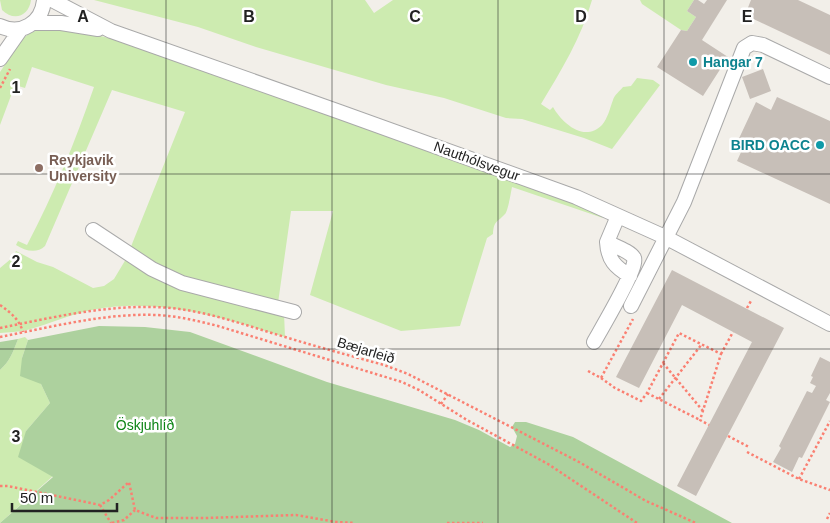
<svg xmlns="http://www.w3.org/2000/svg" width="830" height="523" viewBox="0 0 830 523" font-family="Arial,sans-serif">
<rect width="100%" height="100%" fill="#f2efe9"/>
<!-- grass -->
<path fill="#cdebb0" d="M0 0H31C29 16 14 22 2 10Z
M94 0H365L374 13 393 0H592C581 38 561 71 541 104L550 110 553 107C562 123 584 143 602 125 608 118 610 108 613 100 614 95 620 91 623 87L631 86 637 78 653 80 660 85 612 149 584 138 522 119 506 118 444 98 386 85 256 47 198 27Z
M640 0H694L687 11 696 17 687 31 681 30 642 4Z
M41 29 83 32 109 38 275 95 473 168 596 211 603 218 512 187C511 192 508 211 505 214 497 223 494 220 493 234L487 238 460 326 401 331 310 295 333 211H291L278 303 183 278 153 265 130 249 185 112 112 90 45 246C37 254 25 251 16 245L18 241 27 245C54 194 75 142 94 87L32 67 25 88 15 85 0 125V72L22 39 30 33Z
M16 251 37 262 53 267 93 288 104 286 114 279 126 259 284 313 285 337C224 318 161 298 97 309 73 313 50 324 27 330 18 332 9 332 0 333V268L12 258Z
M25 337 28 340 22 358 41 384 50 403 26 431 53 476 0 523V370C10 361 13 352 18 339Z"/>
<!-- forest -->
<path fill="#add19e" d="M99 326 145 327 190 332 327 382 455 420 479 430 510 447 515 444 517 436 512 427 515 422H526L573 437 732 523H0L53 477 18 457 26 431 50 403 41 384 20 376 22 358 28 340Z
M18 339C13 352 10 361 0 370V342Z"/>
<!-- building -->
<path fill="#c7bfb8" d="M694 0H698L704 4 707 0H727L702 40 728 57 703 96 657 67 681 30 687 31 696 17 687 11Z
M751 0H798L830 15V55L745 15Z
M763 69 771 91 750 99 742 77Z
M777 97 830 121V204L737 161 742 150 735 147 756 102 771 110Z
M672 270 784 328 696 496 677 486 752 342 682 305 639 388 616 377Z
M820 357 830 362V393L826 400 830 402 802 458 799 457 792 472 773 462 781 448 779 446 807 391 812 393 816 386 810 383 813 377 811 376Z"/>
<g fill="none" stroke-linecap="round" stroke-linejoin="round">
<!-- minor casing -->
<g stroke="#a9a9a9" stroke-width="16">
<path id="minor" d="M52 0 111 31 340 112 576 197 665 237 830 324
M34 23H61L98 29
M0 26C21 36 42 23 44 0
M0 59 21 29
M93 230 152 269 182 283 294 312
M607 242 618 216
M631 306 684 202 744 48 752 43 763 45 830 77
M594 342C600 331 639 266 634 258 630 251 614 246 607 242 608 260 615 267 630 276"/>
</g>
<!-- path -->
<path stroke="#fa8072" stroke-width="2.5" stroke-dasharray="2.5 2.5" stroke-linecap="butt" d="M0 88 10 69
M0 305C11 313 19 319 23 332
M747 308 751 301
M0 328C50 318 100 306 151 307 197 307 241 324 285 337 318 347 351 356 384 365L408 374 579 462 646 501 696 523
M0 337C52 327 104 313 157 315 178 316 198 321 218 326L402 382 419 390 467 420 548 464 637 523
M721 354 733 332
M663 363 703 411
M588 371 601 378 633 319
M601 378 615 388 641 401 647 393 679 333 721 354 700 420 709 425
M647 393 700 420
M659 399 702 344
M441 404 448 394
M728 436 749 447
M747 452 799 479 830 490
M799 479 830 421
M0 486H8L100 505 109 500 129 482 135 510 156 518H207L296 515 336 522 355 523
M100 505 111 523
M827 519 830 513
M112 523 124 520 135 510
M447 523H483"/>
<!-- minor -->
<use href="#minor" stroke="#fff" stroke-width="14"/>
</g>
<!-- grid -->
<path fill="none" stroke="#222" stroke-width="1" stroke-opacity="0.55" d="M166 0V523M332 0V523M498 0V523M664 0V523M0 174H830M0 349H830"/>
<!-- markers -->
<g fill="#0f9aa8" stroke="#fff" stroke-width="2">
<circle cx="693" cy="62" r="5"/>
<circle cx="820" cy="145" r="5"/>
</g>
<circle fill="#8d6e63" stroke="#fff" stroke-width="2" cx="39" cy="168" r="5"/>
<g text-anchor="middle" stroke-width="5" stroke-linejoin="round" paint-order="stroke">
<!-- culture labels -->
<g font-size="14" font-weight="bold" fill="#0d838f" stroke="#fff" text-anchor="start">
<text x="703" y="67">Hangar 7</text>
<text x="810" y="150" text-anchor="end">BIRD OACC</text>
</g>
<!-- education labels -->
<g font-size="14" font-weight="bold" fill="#785e54" stroke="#fff" text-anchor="start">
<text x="49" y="165">Reykjavik<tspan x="49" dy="16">University</tspan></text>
</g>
<!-- street labels -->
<g font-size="14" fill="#222" stroke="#fff">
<text transform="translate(477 161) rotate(20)" y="5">Nauthólsvegur</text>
<text transform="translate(366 350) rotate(17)" y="5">Bæjarleið</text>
</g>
<!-- park labels -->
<g font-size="14" fill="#0c8416" stroke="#fff">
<text x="145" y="430">Öskjuhlíð</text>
</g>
</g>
<g font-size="16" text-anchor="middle" font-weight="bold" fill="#222" stroke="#fff" stroke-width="5" stroke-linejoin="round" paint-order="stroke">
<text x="83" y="22">A</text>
<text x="249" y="22">B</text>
<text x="415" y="22">C</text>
<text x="581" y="22">D</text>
<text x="747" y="22">E</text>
<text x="16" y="93">1</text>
<text x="16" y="267">2</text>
<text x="16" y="442">3</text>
</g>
<!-- scale -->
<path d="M12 503v8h105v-8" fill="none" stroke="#222222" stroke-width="2.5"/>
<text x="20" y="503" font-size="15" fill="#222222" stroke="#ffffff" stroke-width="4" paint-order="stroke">50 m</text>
</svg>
